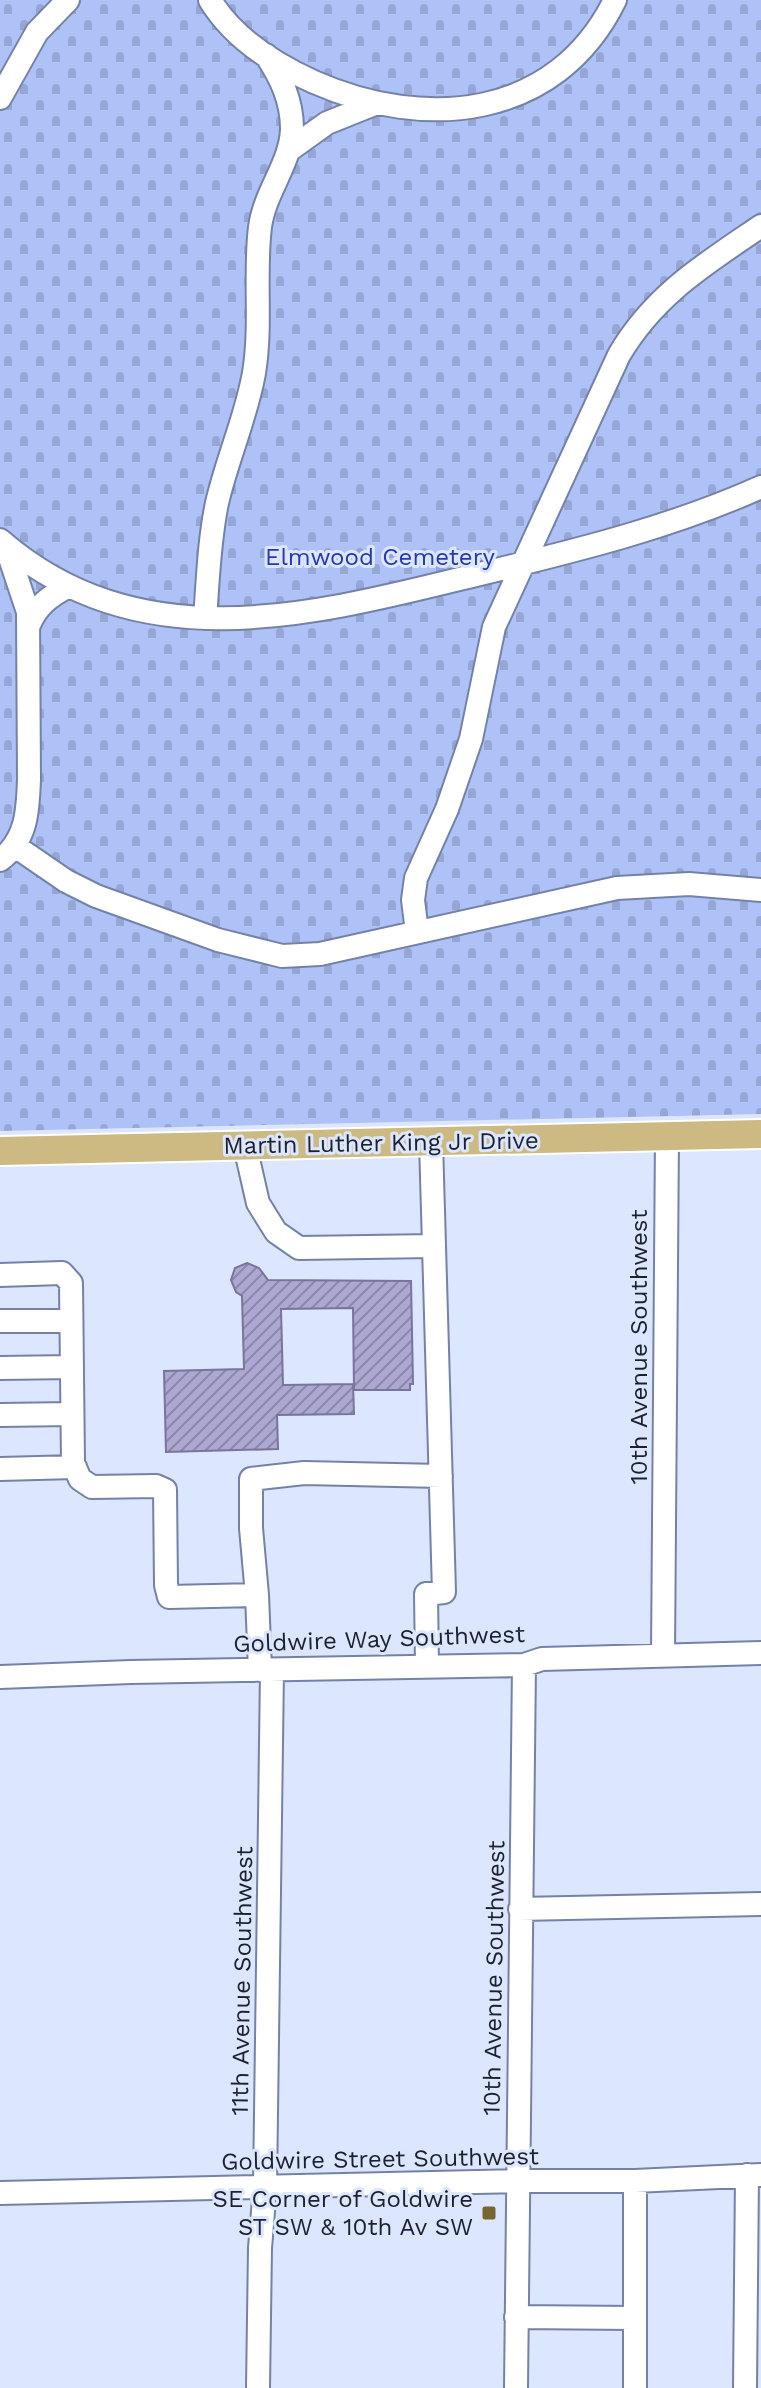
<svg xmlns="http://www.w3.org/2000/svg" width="761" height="2388" viewBox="0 0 761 2388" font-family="'Work Sans',sans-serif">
<defs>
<pattern id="cemetery-stones" width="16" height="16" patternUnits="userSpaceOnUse" patternTransform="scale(2)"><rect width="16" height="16" fill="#aec2f8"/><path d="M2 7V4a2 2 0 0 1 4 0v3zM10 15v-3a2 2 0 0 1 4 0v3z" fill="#95a6d5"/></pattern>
<pattern id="building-hatch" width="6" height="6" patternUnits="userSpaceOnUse" patternTransform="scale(2)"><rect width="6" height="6" fill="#aca8d1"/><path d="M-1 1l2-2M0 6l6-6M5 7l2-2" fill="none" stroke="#8b88aa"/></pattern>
</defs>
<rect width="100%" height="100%" fill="#dce6fe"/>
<!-- cemetery -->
<path fill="url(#cemetery-stones)" d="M0 0H761V1114L0 1131Z"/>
<!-- building -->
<path fill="url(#building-hatch)" stroke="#79749b" stroke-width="2" d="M247 1263 259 1268 268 1280 411 1281 413 1384H410V1390H354L353 1308 281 1309 283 1385 353 1384 354 1414 277 1415 278 1449 166 1452 164 1371 244 1369 242 1296 236 1292 231 1280 235 1268Z"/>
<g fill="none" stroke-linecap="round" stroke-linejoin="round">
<!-- minor casing -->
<g stroke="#7582a7" stroke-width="26">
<path id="minor" d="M210 0C233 38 274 64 314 82 425 131 556 120 615 0
M0 98 37 32 68 0
M288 151 327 123 377 103
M0 540C143 664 320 613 484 573 578 550 672 527 761 487
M205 618C208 580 209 541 217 503 227 459 246 418 254 373 262 324 254 276 260 227 265 191 291 163 292 129 292 100 281 78 266 55
M29 625C37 605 50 596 69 586
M15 846 66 881 96 896 218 940 282 956 320 954 617 888 689 884 761 890
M0 860C27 840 28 810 29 779L28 612 6 546
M417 932 413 900 416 878 447 809 471 739 494 627 619 355C654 295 705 264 761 226
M245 1146 258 1203 276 1232 299 1248 434 1246
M0 1275 62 1273 71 1283 73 1463 80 1479 92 1487 156 1486 165 1490 166 1585 169 1597 257 1595 260 1670
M0 1321H71
M0 1368 72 1367
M0 1415 72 1414
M0 1469 75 1467
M257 1595 251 1528V1479L304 1473 441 1476
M663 1655 667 1136
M427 1666 426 1594 444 1592 431 1142
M0 1677 131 1672 524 1665 542 1659 761 1653
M520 1909 761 1904
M635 2181V2388
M0 2193 517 2181H635L761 2175
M516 2317 634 2318
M258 2388 260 2248 265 2187 272 1670
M516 2388 524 1665
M745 2388 747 2175"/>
</g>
<!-- major casing -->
<g stroke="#fff" stroke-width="32">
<path id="major" d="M0 1151 761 1134"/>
</g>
<!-- minor -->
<use href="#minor" stroke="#fff" stroke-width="22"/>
<!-- major -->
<use href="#major" stroke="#cdba83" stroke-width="28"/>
</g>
<!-- markers -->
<rect fill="#786534" stroke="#dce6fe" stroke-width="3" x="481" y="2205" width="16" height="16" rx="4"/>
<g text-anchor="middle" stroke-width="6" stroke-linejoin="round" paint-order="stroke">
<!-- park labels -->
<g font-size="24" fill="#2736b6" stroke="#dce6fe">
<text x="380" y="565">Elmwood Cemetery</text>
</g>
<!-- street labels -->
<g font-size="24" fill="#1c2130" stroke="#dce6fe">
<text transform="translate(381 1143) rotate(-1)" y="8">Martin Luther King Jr Drive</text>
<text transform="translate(639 1347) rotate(-90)" y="8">10th Avenue Southwest</text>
<text transform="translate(379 1639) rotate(-2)" y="8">Goldwire Way Southwest</text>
<text transform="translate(494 1978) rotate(-89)" y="8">10th Avenue Southwest</text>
<text transform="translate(242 1981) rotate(-89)" y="8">11th Avenue Southwest</text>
<text transform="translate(380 2159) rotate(-1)" y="8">Goldwire Street Southwest</text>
</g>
<!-- poi labels -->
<g font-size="24" fill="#1c2130" stroke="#dce6fe" text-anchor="end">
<text x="473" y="2207">SE Corner of Goldwire<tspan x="473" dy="28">ST SW &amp; 10th Av SW</tspan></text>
</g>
</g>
</svg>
